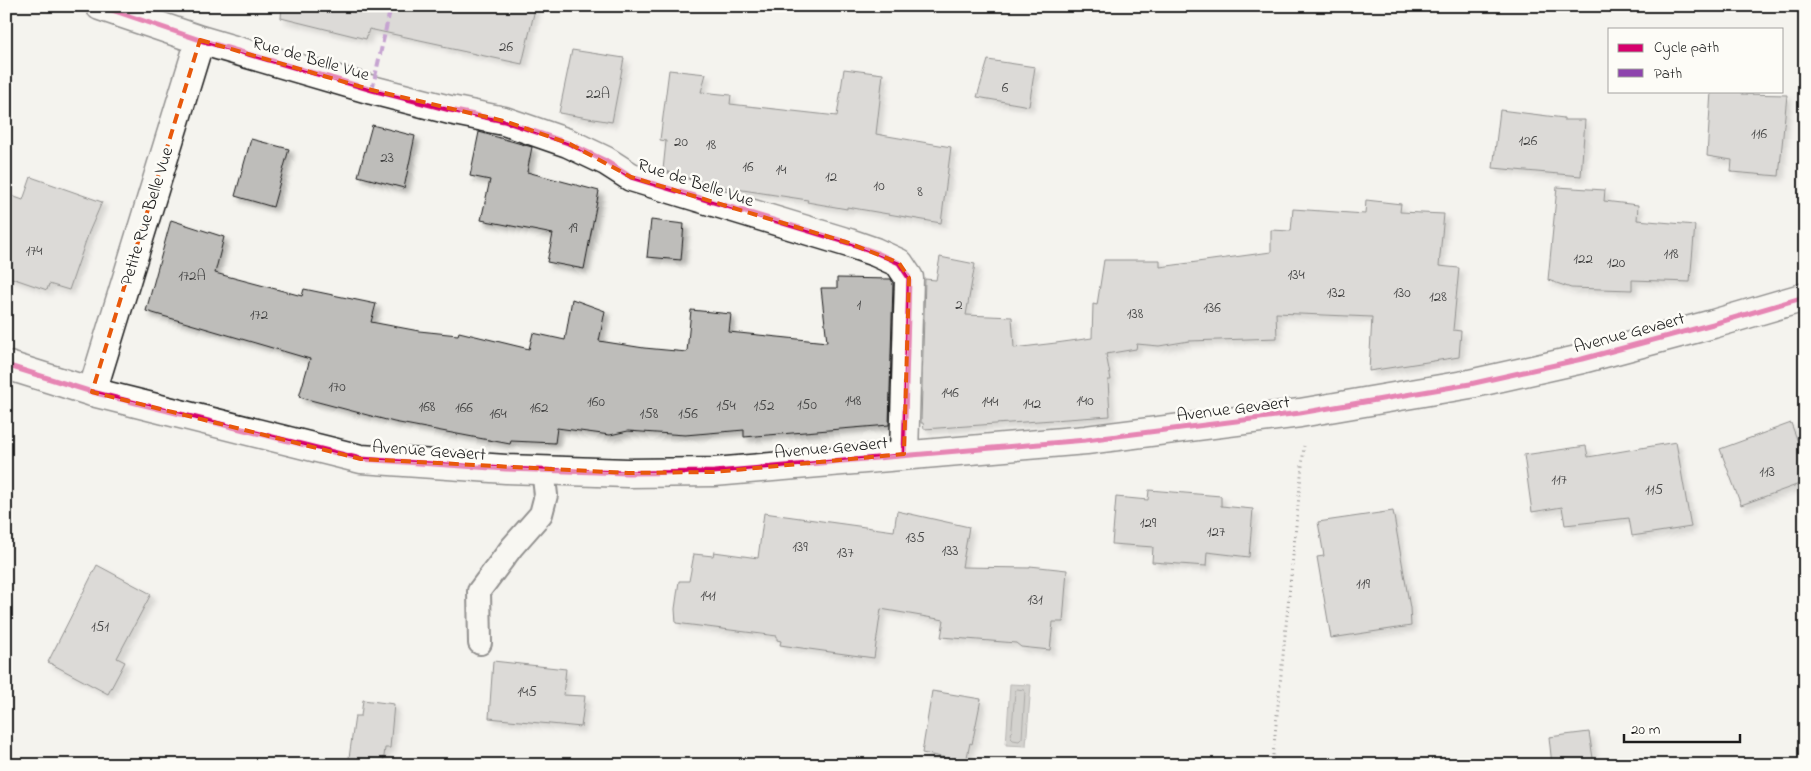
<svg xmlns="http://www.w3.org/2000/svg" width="1811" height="771" viewBox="0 0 1811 771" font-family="'Indie Flower',sans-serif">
<defs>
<filter id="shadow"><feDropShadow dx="4.5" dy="4.5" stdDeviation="2.5" flood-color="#0004"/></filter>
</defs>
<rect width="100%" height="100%" fill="#f4f3ee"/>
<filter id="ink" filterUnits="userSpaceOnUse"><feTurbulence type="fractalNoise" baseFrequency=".02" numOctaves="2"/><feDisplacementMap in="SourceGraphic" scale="10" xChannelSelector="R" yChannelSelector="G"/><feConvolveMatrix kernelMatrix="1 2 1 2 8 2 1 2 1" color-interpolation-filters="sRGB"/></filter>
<g filter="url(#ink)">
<!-- water -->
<path fill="#abaaa6" stroke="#72716f" d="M1010 684 1031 685 1026 746 1006 745Z"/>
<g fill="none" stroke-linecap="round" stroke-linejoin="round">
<!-- shore -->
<path stroke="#555553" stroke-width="1" d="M1017 689 1024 690 1025 692 1022 738 1019 741 1013 740 1011 738 1015 692Z"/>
</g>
<!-- building -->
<path fill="#bebdba" stroke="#1c1c1c" filter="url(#shadow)" d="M282 6H519L535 9 522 64 443 47V45L369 29 366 39 281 18Z
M572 50 624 58 612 122 559 113Z
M988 60 1035 67 1029 106 977 97Z
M844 69 883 74 876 134 951 147 941 223 847 207V209L807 202 808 200 710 185 663 170 666 141 660 140 669 70 706 74 701 92 731 95 730 104 837 116Z
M1711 91H1743L1742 94 1787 95 1779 176 1731 172 1732 160 1707 156Z
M1500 110 1564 118V120H1585L1581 176 1493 168Z
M372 125 415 136 404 188 358 176Z
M479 132 532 147 527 172 599 191 584 269 547 262 553 234 481 220 490 180 470 176Z
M251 139 289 149 273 207 235 196Z
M31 177 102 202 89 232 69 290 49 284 47 290 6 276V194L23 200Z
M1557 187 1605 190 1604 201 1638 205 1637 220 1695 225 1690 282 1632 280V290L1571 288 1548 280Z
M1366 200 1401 204 1400 212 1444 214 1439 266 1459 268 1453 330 1461 331 1459 357 1369 371 1372 317 1276 313 1277 338 1189 341 1159 346 1137 344 1136 349 1106 354 1111 380H1108L1110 416 924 429 923 423H921L925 279 936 280 940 257 975 264 966 315 1012 317 1014 348 1056 343 1092 338 1093 304 1097 305 1104 260H1160V267L1271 252V230L1291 231 1293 209 1365 214Z
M171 220 224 237 215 273 302 296 304 289 376 304 371 322 419 331 458 335 459 332 529 349 533 333 565 340 572 299 605 311 599 341 644 348 687 352 691 310 731 314 729 332 827 342 821 288H837V278L891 279 893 283 889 425 744 437V430L685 435 628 431 610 435 557 428 555 443 511 441 510 444 394 422 299 397 310 359 146 311Z
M651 220 684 224 681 260 647 257Z
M1791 423 1805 461V482L1741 505 1720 449Z
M1676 442 1691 527 1632 536 1629 518 1565 525 1562 507 1532 512 1524 455 1586 446 1588 457Z
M1149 490 1221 496V506L1253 509 1249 557 1207 552 1206 566 1152 562 1153 547 1112 544 1116 497 1148 500Z
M897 511 969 527 962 567 1030 568V566L1067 570 1063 622H1053L1050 650 1021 647 1016 643 941 637 944 620 881 609 874 658 780 645 781 641 777 640V636L676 623 675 609 679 581H689L694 554 713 556 714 552 758 558 764 513 894 531Z
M1393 511 1410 608 1411 626 1331 638 1317 557 1324 556 1318 522Z
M97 565 151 594 117 658 125 662 108 694 48 662Z
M493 661 566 669 563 695 585 696 581 727 489 718Z
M932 691 981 699 972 744 970 743 966 762 922 753Z
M363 700 394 704 390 748H385L383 765H348L355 716H361Z
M1589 732 1594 765H1552L1549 737Z"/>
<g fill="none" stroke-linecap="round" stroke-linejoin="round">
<!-- lane casing -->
<g stroke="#1c1c1c" stroke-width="26">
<path id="lane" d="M480 643 479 591 512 547 541 514 546 495 543 470"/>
</g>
<!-- street casing -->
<g stroke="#1c1c1c" stroke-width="31">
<path id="street" d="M100 6 200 40 372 90 450 110 504 121 568 143 606 161 631 177 849 243 875 252 899 263 909 278 904 454
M6 365 92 392 361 459 506 469 628 473 714 472 1086 440 1300 413 1470 384 1582 359 1713 324 1805 297
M92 392 200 40"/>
</g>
<!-- path -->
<path stroke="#1c1c1c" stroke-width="3" stroke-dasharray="1 4" stroke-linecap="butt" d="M1272 765 1304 446"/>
<!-- lane -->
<use href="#lane" stroke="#fdfcf7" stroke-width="22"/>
<!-- street -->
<use href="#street" stroke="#fdfcf7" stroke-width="28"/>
<!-- quiet -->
<path stroke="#8e44ad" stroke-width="4" stroke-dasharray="8 4" stroke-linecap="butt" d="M372 90 391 6"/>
<!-- cycleway casing -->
<g stroke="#fdfcf7" stroke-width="8">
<path id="cycleway" d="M100 6 200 40 372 90 450 110 504 121 568 143 606 161 631 177 849 243 875 252 899 263 909 278 904 454
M6 365 92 392 361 459 506 469 628 473 714 472 1086 440 1300 413 1470 384 1582 359 1713 324 1805 297"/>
</g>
<!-- cycleway -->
<use href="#cycleway" stroke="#d6006c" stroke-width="5"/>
</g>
</g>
<!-- marked area -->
<path d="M0 0H1811V771H0ZM200 40 372 90 504 121 568 143 631 177 849 243 899 263 909 278 904 454 714 472 628 473 361 459 92 392Z" fill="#f4f3ee" fill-opacity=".55" fill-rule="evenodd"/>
<path fill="none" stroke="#e8590c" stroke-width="4" stroke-dasharray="10 6" stroke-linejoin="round" d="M200 40 372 90 504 121 568 143 631 177 849 243 899 263 909 278 904 454 714 472 628 473 361 459 92 392Z"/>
<g text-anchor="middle" stroke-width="5" stroke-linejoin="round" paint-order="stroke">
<!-- number labels -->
<g font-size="15" fill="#444">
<text x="506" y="51">26</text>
<text x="1005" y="92">6</text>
<text x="598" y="98">22A</text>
<text x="1759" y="138">116</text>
<text x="1528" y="145">126</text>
<text x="681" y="146">20</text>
<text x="711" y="149">18</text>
<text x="387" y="162">23</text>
<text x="748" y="171">16</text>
<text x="781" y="174">14</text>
<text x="831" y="181">12</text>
<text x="879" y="190">10</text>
<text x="920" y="196">8</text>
<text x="573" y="232">19</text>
<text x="34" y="255">174</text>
<text x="1671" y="258">118</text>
<text x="1583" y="263">122</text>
<text x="1616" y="267">120</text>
<text x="1296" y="279">134</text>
<text x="192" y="280">172A</text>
<text x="1336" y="297">132</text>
<text x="1402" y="297">130</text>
<text x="1438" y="301">128</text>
<text x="859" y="309">1</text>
<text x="959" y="309">2</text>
<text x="1212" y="312">136</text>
<text x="1135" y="318">138</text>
<text x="259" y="319">172</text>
<text x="337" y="391">170</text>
<text x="950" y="397">146</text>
<text x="853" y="405">148</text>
<text x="1085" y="405">140</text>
<text x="596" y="406">160</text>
<text x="990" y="406">144</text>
<text x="1032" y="408">142</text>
<text x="807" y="409">150</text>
<text x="726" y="410">154</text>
<text x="764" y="410">152</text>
<text x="427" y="411">168</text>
<text x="464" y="412">166</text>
<text x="539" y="412">162</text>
<text x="498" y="418">164</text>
<text x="649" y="418">158</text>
<text x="688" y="418">156</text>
<text x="1767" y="476">113</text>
<text x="1559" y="484">117</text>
<text x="1654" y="494">115</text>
<text x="1148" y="527">129</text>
<text x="1216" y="536">127</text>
<text x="915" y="542">135</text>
<text x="800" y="551">139</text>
<text x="950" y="555">133</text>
<text x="845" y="557">137</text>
<text x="1363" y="588">119</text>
<text x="708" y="600">141</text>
<text x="1035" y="604">131</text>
<text x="100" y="631">151</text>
<text x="527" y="696">145</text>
</g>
<!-- street labels -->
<g font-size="18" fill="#1c1c1c" stroke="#fdfcf7">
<text transform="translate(311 58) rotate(16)" y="6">Rue de Belle Vue</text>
<text transform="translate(696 182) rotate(18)" y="6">Rue de Belle Vue</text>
<text transform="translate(146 216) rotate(-73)" y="6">Petite Rue Belle Vue</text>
<text transform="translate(1629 332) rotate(-15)" y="6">Avenue Gevaert</text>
<text transform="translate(1233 408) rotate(-7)" y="6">Avenue Gevaert</text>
<text transform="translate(831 447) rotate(-5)" y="6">Avenue Gevaert</text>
<text transform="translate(429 450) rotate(4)" y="6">Avenue Gevaert</text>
</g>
</g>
<!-- margin -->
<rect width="1811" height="771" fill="none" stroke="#fdfcf7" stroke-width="25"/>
<rect x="12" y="12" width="1786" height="746" fill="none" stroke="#1c1c1c" stroke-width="2" filter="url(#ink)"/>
<!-- legend -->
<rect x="1608" y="28" width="175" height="65" fill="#fdfcf7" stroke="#a3a29f"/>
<rect x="1618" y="44" width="25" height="8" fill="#d6006c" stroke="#a3a29f"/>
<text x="1654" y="52" font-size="15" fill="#1c1c1c">Cycle path</text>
<rect x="1618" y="69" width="25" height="8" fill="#8e44ad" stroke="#a3a29f"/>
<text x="1654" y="78" font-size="15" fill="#1c1c1c">Path</text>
<!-- scale -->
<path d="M1624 734v8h116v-8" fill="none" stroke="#1c1c1c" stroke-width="2.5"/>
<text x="1631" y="734" font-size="15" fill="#1c1c1c" stroke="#fdfcf7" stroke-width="4" paint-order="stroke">20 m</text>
</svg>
